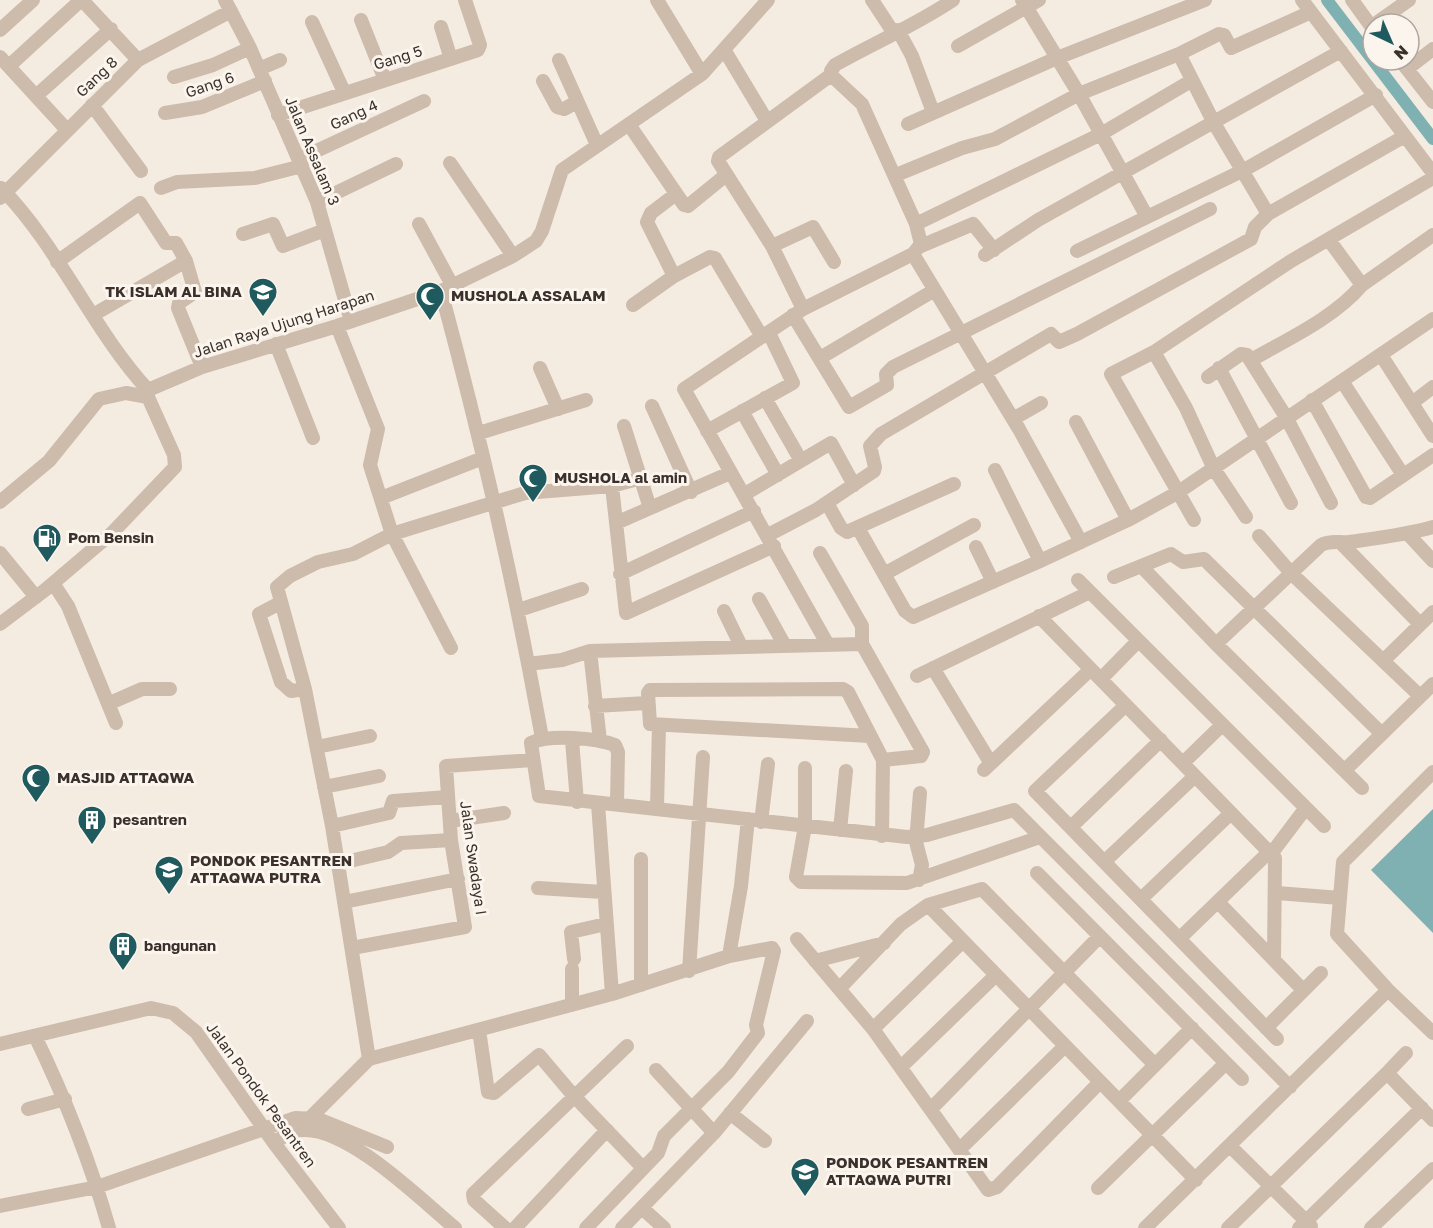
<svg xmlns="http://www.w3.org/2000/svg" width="1433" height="1228" viewBox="0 0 1433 1228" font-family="'Golos Text',sans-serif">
<rect width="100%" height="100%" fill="#f4ebe1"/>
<!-- water -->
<path fill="#7fb0b2" d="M1433 809V933L1371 870Z"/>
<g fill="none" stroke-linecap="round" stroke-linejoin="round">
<!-- canal -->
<path stroke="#7fb0b2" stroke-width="12" d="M1327 0 1433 139"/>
<!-- minor -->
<path stroke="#cdbbac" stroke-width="14" d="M82 0 138 60
M225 0 250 48 317 202 351 321
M657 0 702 74
M872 0 893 32
M1022 0 1079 94 1146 215
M1302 0 1433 173
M1352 0 1373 29
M361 20 385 80
M312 22 344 92
M1375 24 1409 0
M441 27 451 59
M0 30 33 0
M898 30 912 56 933 112
M958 46 1039 0
M725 51 767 121
M1179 54 1214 123 1268 214
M0 57 67 130
M559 60 597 145
M1400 60 1433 102
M9 66 81 0
M259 69 280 60
M1407 69 1433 49
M831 75 862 104 916 224 921 244 913 254 1019 429 1081 542
M174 77 213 65 250 48
M543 81 557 107 564 109 577 102
M37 95 111 29
M92 105 141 171
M165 113 202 107 265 81
M278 115 478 50 480 45 465 0
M908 124 1057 58 1205 0
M630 126 684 205 688 206 726 175
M299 159 424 101
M450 163 513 256
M896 175 962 148 995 139 1079 94 1179 54 1219 34 1224 35 1231 48 1311 12
M1 188C59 247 92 329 148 390
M161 188 177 182 255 178 302 166
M0 198 138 60 231 11
M317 202 396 164
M419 224 452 285
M916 224 1101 134 1191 81
M243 234 273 224 283 246 325 230
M1329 240 1362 285
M772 246 813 227 834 262
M921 246 973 224 994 250
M1077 251 1244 170 1376 95
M985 255 1038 220 1341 51
M57 262 140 203 166 243H176L186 261 195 292 179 303 178 308 202 367
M674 276 710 257 715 258 762 337
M441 291C481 439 515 587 542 738
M633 305 674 276 647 222 651 213 676 194
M803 309 913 254
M93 315 186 261
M793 315 849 407 887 385 886 374 893 367 1210 209
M337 326 378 429 370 465 392 534 451 648
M276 344 313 438
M1154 352 1186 408 1214 469 1246 517
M1381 355 1433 436
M820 358 933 291
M1251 360C1288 339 1334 318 1362 285L1433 235
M540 368 558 409
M1219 368 1291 503
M1208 377 1241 354 1247 355 1286 417 1331 503
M1342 381 1403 475
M765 398 800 459
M1312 400 1366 497 1370 498 1433 455
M1412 403 1433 387
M652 406 691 492
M742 411 778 475
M1013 419 1041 403
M1076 422 1128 520
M624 426 650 508
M707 431 793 383 769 333
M479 433 586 400
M995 470 1040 561
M612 486 626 613 774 546
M745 494 831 443 854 485
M381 498 483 458
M0 502 49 461 99 399 126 393 148 397
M827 503 841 528 847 532 954 484
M1194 520 1111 374 1154 352 1291 261 1433 178
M616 523 730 473
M858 528 905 611 913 617 1040 561 1128 520 1177 493 1433 319
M1408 534 1433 561
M768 535 816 510 874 471 875 467 870 446 881 434 1051 334 1059 342 1077 334 1251 239 1255 227 1268 214 1405 136
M1259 536 1291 573 1420 696
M1341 543 1420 624
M976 547 993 582
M0 553 36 597
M820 553 862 626V644L923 752 921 756 883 760
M1141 566 1216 644 1362 788
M620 574 754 511
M884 574 974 525
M1114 577 1171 554 1183 562 1204 559 1382 734
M1078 580 1324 826
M53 583 68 606 116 723
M759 599 785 646
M280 603 259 614 281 682 291 691 305 689
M519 610 582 589
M724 611 741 646
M1039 616 1275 858 1274 959
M0 624 45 590 112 533 175 467 174 455 148 397V390L202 367 337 326 441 291 513 256 536 241 542 231 562 170 702 74 768 0
M1216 644 1321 545C1330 540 1339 543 1349 542 1378 538 1405 535 1433 527
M828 645 684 389 803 309 772 246 718 161 719 157 831 75V71L835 65C874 43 916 25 953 0
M590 651 600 741
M1384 660 1433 612
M528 664 562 660 590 651 862 644
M933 668 990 762
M917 676 1090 592
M1101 679 1138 641
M110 703 142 689H170
M1126 705 1035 791 1277 1039
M595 706 647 703
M870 736 650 724 648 693 650 690 843 689 848 692 883 760 882 836
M572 740 577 802
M317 747 370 736
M1183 763 1222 725
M805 768V826L796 877 801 882 907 883 1040 837
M984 770 1091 669
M1345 770 1433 684
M1433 772 1343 862 1337 934 1388 990 1433 1033
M324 787 379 776
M598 804 612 994
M617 804 618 752 615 745C596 738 549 734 531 743L539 796 907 837 927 835 1014 810 1290 1087
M657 808 659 725
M450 821 504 813
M761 822 768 764
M332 826 389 813 393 801 448 797
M1071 827 1161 740
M840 830 846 771
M1271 854 1305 809
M1104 862 1195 776
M337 864 388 852 401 843 451 840
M1037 873 1226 1063 1098 1188
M919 880 922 865 916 842 920 793
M538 888 603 892
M1277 893 1340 898
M1141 899 1231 813
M344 902 458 879
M1218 902 1303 990
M928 905 1196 1180
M1180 938 1269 852
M797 939 873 1029 988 1190 997 1187 1100 1082
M352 948 465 927 451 840 446 766 533 760
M729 956 741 886 748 819
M574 959 571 932 606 924
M815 961 884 943
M572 969V1005
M689 971 703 757
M641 985V859
M839 989 901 924 928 905 982 889 1155 1065
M1266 1028 1321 973
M873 1029 963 941
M479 1030 488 1092 494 1093 539 1055 573 1095 643 1168
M35 1036C65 1098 90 1161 109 1228
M0 1044 151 1008 173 1013 196 1032 274 1143 339 1228
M369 1059 332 826 305 689 277 587 290 576 318 562 353 554 392 534 525 493 612 486 641 478
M1226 1063 1242 1079
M901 1067 996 975
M656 1070 714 1133
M1387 1073 1406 1053
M1119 1101 1192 1028
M28 1109 65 1099
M931 1109 1100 936
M730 1113 765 1141
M310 1118 369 1059 612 994 729 956 772 948 774 951 756 1025 758 1033 728 1072 664 1136 658 1153 586 1228
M274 1143C282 1137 293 1131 303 1130 349 1128 420 1199 455 1228
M1230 1146 1311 1226
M960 1149 1065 1046
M0 1206 97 1187 295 1118 318 1119 387 1147
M642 1208 664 1228
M505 1228 474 1200 473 1194 627 1046
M515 1228 607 1130
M622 1228 714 1133 807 1021
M1145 1228 1388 990
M1228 1228 1387 1073 1433 1120
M1299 1228 1422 1108
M1371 1228 1433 1169"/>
</g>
<!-- icons -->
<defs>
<g id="school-pin" transform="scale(1.5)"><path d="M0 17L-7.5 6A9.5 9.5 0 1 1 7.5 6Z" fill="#1f5a5e" stroke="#fbf5ee"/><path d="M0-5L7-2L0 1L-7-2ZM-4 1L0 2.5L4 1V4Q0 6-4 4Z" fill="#fff"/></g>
<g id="mosque-pin" transform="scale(1.5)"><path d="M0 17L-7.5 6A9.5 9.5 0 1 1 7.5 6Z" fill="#1f5a5e" stroke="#fbf5ee"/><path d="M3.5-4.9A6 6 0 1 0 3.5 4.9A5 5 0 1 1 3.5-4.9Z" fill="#fff"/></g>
<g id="fuel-pin" transform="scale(1.5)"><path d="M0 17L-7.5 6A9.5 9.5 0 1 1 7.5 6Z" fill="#1f5a5e" stroke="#fbf5ee"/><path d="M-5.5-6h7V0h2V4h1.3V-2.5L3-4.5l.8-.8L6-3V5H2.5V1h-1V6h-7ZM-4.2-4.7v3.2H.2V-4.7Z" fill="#fff"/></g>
<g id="building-pin" transform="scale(1.5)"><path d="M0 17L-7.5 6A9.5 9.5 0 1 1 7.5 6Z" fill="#1f5a5e" stroke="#fbf5ee"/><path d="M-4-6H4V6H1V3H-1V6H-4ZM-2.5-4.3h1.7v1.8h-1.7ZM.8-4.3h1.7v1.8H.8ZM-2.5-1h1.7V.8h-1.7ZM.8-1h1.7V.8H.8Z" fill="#fff"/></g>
</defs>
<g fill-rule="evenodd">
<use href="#school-pin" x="263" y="292"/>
<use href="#mosque-pin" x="430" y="296"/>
<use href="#mosque-pin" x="533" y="478"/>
<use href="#fuel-pin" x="47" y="538"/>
<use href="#mosque-pin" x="36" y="778"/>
<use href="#building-pin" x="92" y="820"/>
<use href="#school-pin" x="169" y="870"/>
<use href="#building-pin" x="123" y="946"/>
<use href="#school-pin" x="805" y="1172"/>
</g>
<g text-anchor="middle" stroke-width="6" stroke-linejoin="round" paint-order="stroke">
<!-- street labels -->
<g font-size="15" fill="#3b302b" stroke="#fbf5ee">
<text transform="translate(398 58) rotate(-17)" y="5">Gang 5</text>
<text transform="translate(97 77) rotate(-44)" y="5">Gang 8</text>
<text transform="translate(210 85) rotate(-19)" y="5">Gang 6</text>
<text transform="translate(354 115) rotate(-25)" y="5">Gang 4</text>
<text transform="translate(312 151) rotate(67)" y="5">Jalan Assalam 3</text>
<text transform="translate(284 324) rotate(-18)" y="5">Jalan Raya Ujung Harapan</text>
<text transform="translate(473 858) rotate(82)" y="5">Jalan Swadaya I</text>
<text transform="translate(261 1095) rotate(54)" y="5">Jalan Pondok Pesantren</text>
</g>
<!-- poi labels -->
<g font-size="15" font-weight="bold" fill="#3b302b" stroke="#fbf5ee" text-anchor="start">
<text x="242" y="297" text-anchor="end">TK ISLAM AL BINA</text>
<text x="451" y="301">MUSHOLA ASSALAM</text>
<text x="554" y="483">MUSHOLA al amin</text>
<text x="68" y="543">Pom Bensin</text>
<text x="57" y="783">MASJID ATTAQWA</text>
<text x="113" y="825">pesantren</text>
<text x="190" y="866">PONDOK PESANTREN<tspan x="190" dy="17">ATTAQWA PUTRA</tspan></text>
<text x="144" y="951">bangunan</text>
<text x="826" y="1168">PONDOK PESANTREN<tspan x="826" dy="17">ATTAQWA PUTRI</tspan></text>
</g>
</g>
<!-- north arrow -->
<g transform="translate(1391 42) rotate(136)"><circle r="28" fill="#fbf5ee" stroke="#aea6a0" stroke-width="1.5"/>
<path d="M0-4.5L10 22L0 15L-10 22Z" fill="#1f5a5e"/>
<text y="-9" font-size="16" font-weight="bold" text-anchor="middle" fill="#3b302b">N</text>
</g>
</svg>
